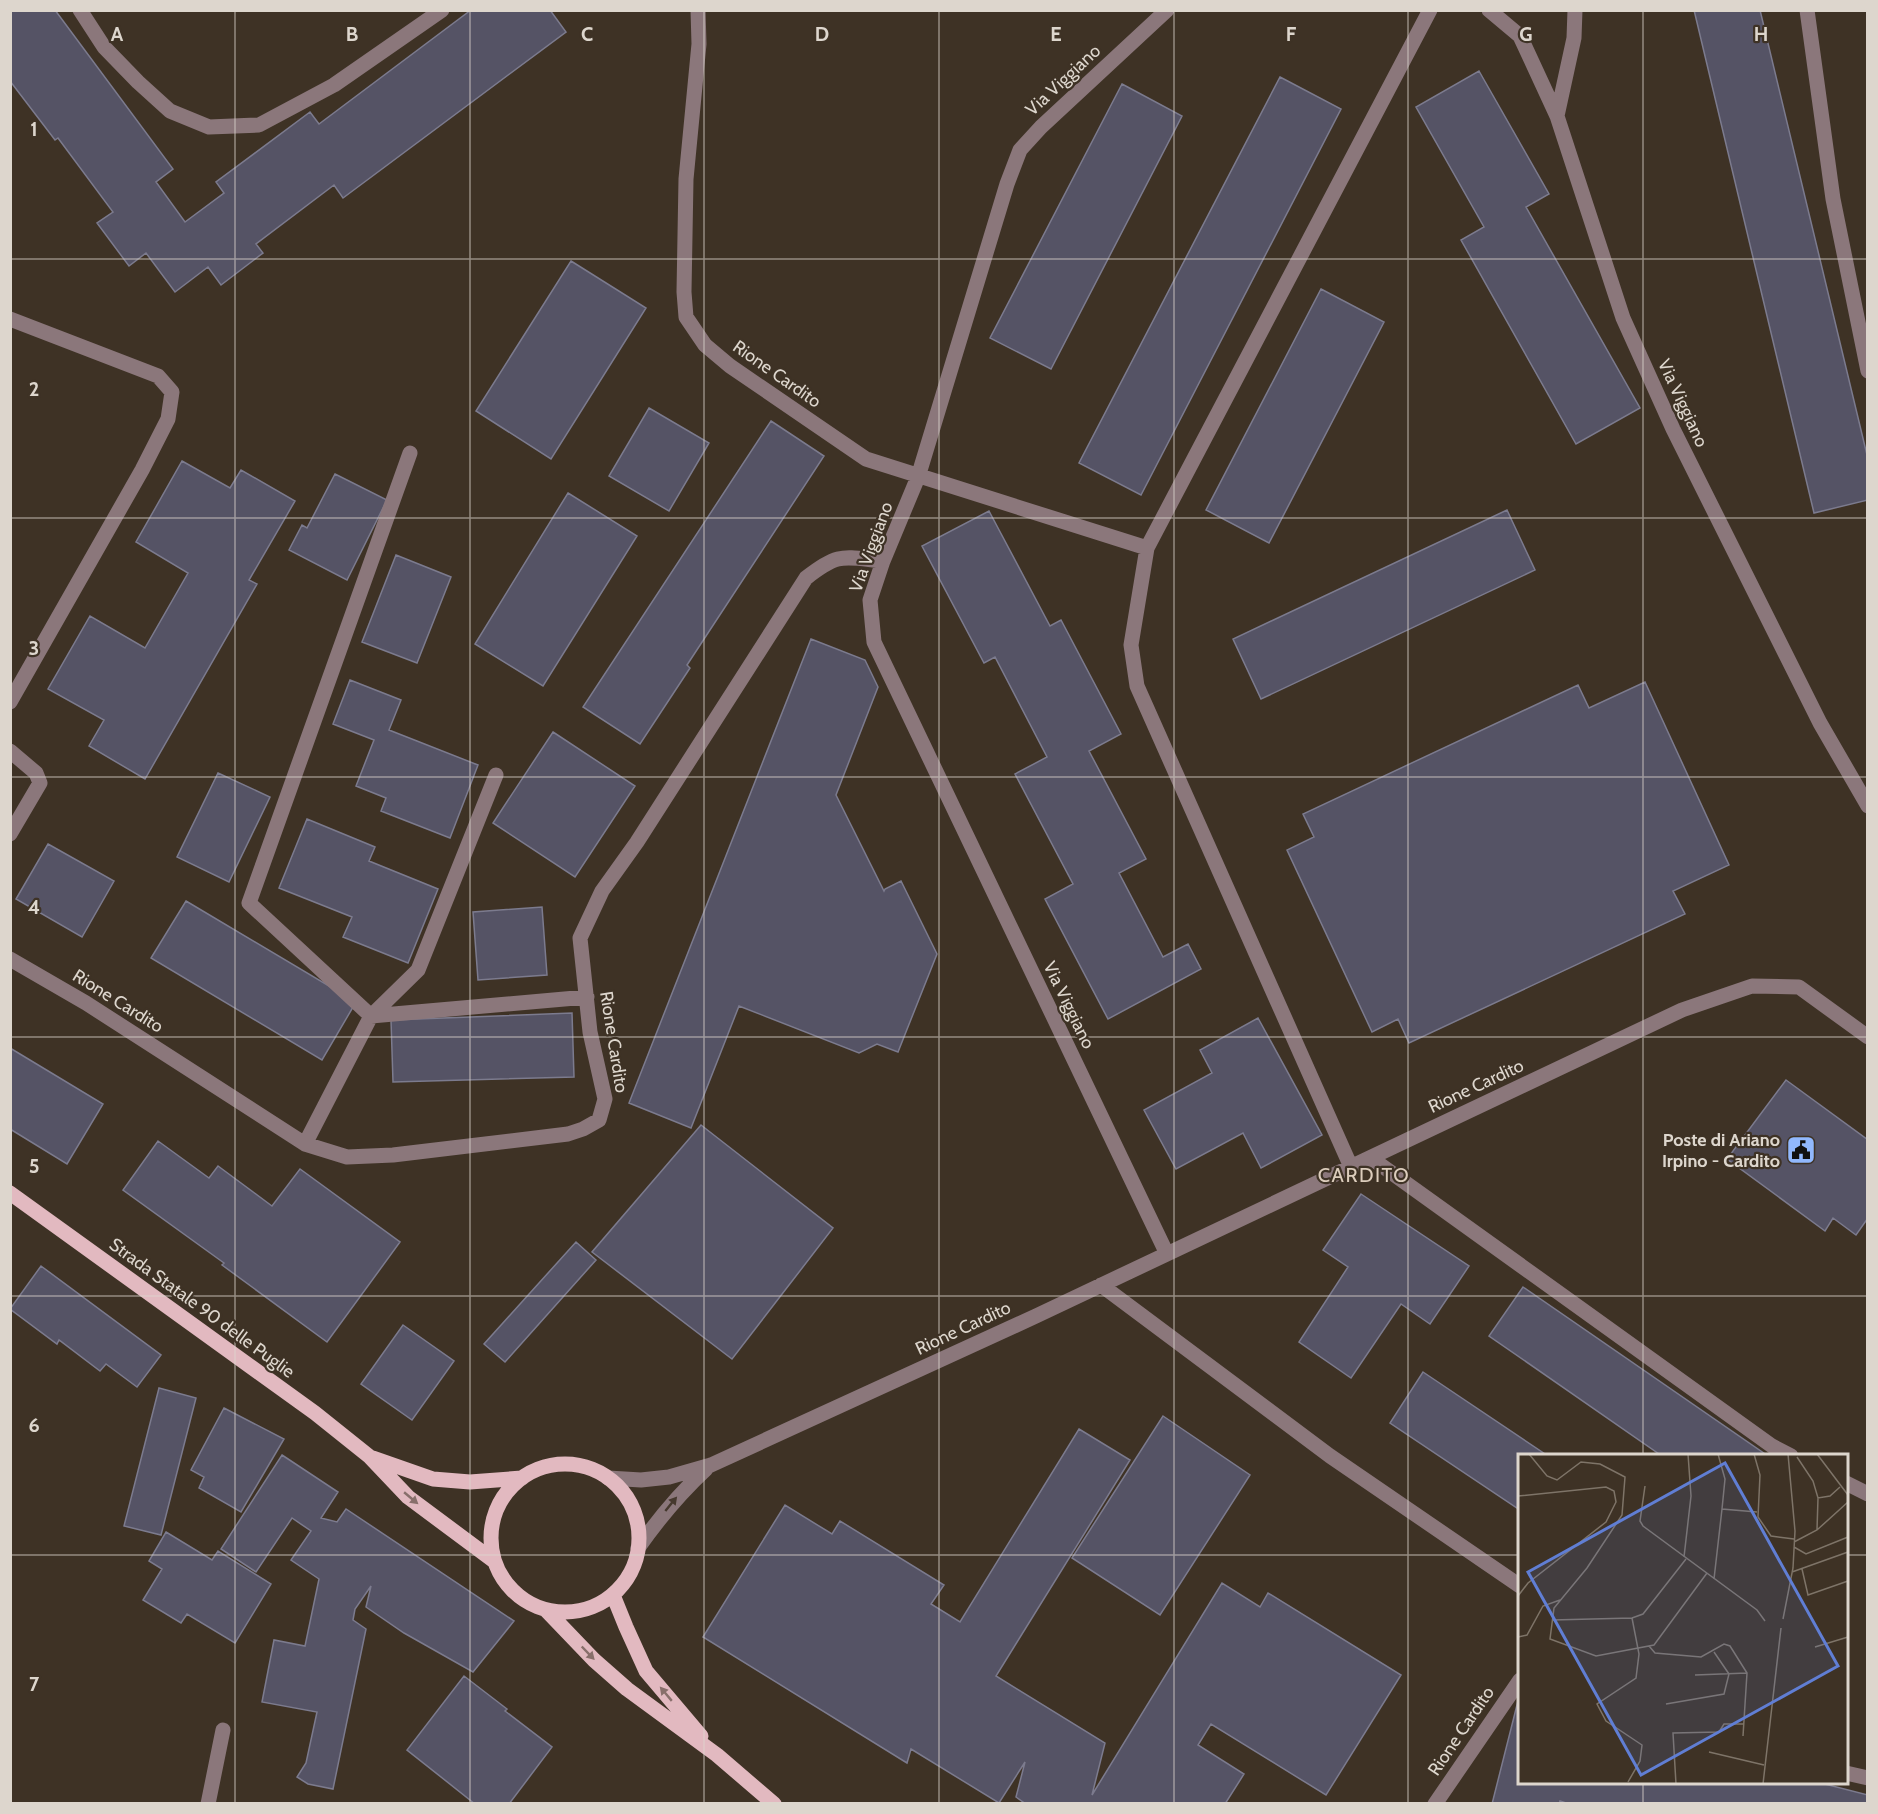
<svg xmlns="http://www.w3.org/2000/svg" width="1878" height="1814" viewBox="0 0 1878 1814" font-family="Cabin,sans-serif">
<rect width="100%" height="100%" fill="#3e3225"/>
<!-- building -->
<path fill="#555365" stroke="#7c7b8e" stroke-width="1.5" d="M10 10H55L173 169 156 182 185 222 224 193 216 182 310 112 319 124 471 10H550L566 32 343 198 334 185 256 244 263 253 221 285 208 267 175 292 146 253 129 266 97 223 113 212 58 138 55 140 10 81Z
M1694 10H1760L1868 459V500L1814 513Z
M1479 71 1549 194 1526 207 1640 408 1576 444 1461 240 1484 227 1416 107Z
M1280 77 1341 109 1141 495 1079 463Z
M1122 84 1182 116 1051 369 990 338Z
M571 261 646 308 551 459 476 411Z
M1321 289 1384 322 1269 543 1206 510Z
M649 408 709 443 669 511 609 476Z
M771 421 824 456 687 665 690 668 640 744 583 707Z
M182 461 230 488 241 470 295 501 249 580 257 584 145 779 89 746 104 720 48 689 90 616 145 648 188 573 136 542Z
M335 474 387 500 347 580 289 550 302 525 307 528Z
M568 493 637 536 543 686 475 644Z
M1507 510 1535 570 1261 699 1233 639Z
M989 511 1050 626 1061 620 1121 734 1089 751 1146 859 1119 873 1163 957 1188 944 1201 969 1108 1019 1045 899 1073 884 1015 774 1047 757 995 657 984 663 922 546Z
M396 555 451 577 417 663 362 642Z
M811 639 865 660 878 687 836 795 884 891 885 889 901 881 937 954 898 1052 877 1044 859 1053 739 1006 691 1128 629 1103Z
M350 680 401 700 389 730 478 765 450 838 381 811 386 798 356 786 374 740 333 724Z
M1645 682 1729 865 1673 891 1685 914 1409 1043 1398 1019 1372 1032 1287 850 1314 837 1303 814 1578 685 1589 708Z
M553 732 635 786 575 877 493 823Z
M218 773 270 797 229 882 177 857Z
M307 819 375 847 369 861 438 889 408 963 343 937 352 917 279 888Z
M48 844 114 881 82 937 16 899Z
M186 901 356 1002 322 1060 151 958Z
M542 907 547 975 478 980 473 912Z
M572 1013 574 1077 393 1082 391 1020Z
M1258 1018 1322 1135 1261 1168 1243 1133 1176 1169 1144 1110 1212 1073 1200 1050Z
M10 1048 103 1104 67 1164 10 1129Z
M1786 1080 1868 1140V1218L1856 1235 1833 1218 1825 1231 1727 1159Z
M701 1125 833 1228 732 1359 592 1252Z
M158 1141 209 1178 218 1166 272 1206 300 1169 400 1242 327 1342 222 1265 224 1263 123 1190Z
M1361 1194 1469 1266 1430 1324 1401 1304 1351 1378 1299 1342 1348 1267 1323 1250Z
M576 1242 596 1260 505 1362 484 1344Z
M41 1266 161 1355 137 1387 106 1364 100 1371 59 1340 57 1344 10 1309Z
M1523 1287 1768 1456H1662L1489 1336Z
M403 1325 454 1361 412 1420 361 1384Z
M1423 1372 1548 1456H1520V1510L1390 1423Z
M159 1388 196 1398 161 1535 124 1526Z
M224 1408 284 1439 241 1512 199 1488 204 1477 191 1470Z
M1163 1416 1250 1475 1160 1615 1072 1558Z
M1079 1429 1130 1460 996 1676 1105 1743 1092 1795 1222 1583 1260 1607 1268 1593 1401 1675 1326 1795 1211 1724 1198 1745 1244 1774 1225 1804H1026L1016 1797 1025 1762 999 1803 911 1749 907 1763 703 1637 785 1505 832 1534 840 1521 944 1585 931 1604 960 1622Z
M282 1455 338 1492 321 1518 337 1522 346 1509 514 1621 473 1672 404 1633 366 1607 371 1586 355 1609 353 1620 366 1629 333 1789 308 1784 297 1777 306 1763 317 1712 262 1702 274 1640 305 1646 319 1579 291 1560 311 1531 292 1518 256 1572 221 1549Z
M166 1532 212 1560 218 1551 271 1584 235 1643 187 1614 181 1623 143 1600 162 1569 149 1561Z
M464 1676 507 1709 505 1711 552 1747 509 1804H475L407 1750Z
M1520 1693V1782H1817L1868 1795V1804H1569L1560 1801 1559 1804H1492Z"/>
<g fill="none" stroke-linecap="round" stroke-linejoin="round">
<!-- minor -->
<path stroke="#8b777b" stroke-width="15" d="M80 10 104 47 138 82 170 111 209 127 259 125 334 85 442 10
M698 10 699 44 686 179 684 292 686 317 705 345 730 366 866 459 1147 548
M1489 10 1520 36 1557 116 1623 318 1673 429 1820 723 1868 806
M1807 10 1833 199 1868 371
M1557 116 1574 38 1575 10
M10 319 158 376 172 392 168 419 142 470 10 702
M410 453 249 903 371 1016 587 997
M10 751 36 773 40 783 10 834
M10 959 86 1003 305 1144 347 1157 393 1155 568 1134 583 1129 599 1120 605 1099 590 1032 580 938 602 891 637 842 806 578C839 552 843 557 883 561
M305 1144 371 1016 418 970 496 775
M1371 1158 1772 1446 1791 1456
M1351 1167 1137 686 1131 645 1147 548 1430 10
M1167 1254 874 642 870 600 883 561 918 477 1007 184 1020 150 1041 127 1167 10
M1101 1285 1330 1456 1520 1586
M608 1478 641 1480 669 1477 711 1465 1036 1316 1682 1010 1752 986 1799 987 1868 1037
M1846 1483 1868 1494
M638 1548C659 1518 679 1494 706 1469
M1846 1773 1868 1778
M208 1804 223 1730
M1435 1804 1520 1680"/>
<!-- major -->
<path stroke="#e2b9c0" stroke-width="15" d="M10 1193 315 1413 370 1457 408 1497 494 1561
M373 1458 433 1479 470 1482 522 1478
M491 1538a74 74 0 1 1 148 0a74 74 0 1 1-148 0Z
M613 1595 626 1627 646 1671 701 1736
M547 1611 594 1660 627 1689 717 1755 774 1804"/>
</g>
<!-- one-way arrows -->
<defs><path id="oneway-solid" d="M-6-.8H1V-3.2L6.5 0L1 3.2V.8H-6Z" transform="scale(1.5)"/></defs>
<g fill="#886f6b">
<use href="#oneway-solid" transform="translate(411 1498) rotate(40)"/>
<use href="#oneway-solid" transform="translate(588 1653) rotate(46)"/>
<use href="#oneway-solid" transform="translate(666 1694) rotate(-130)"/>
</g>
<use fill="#46392e" href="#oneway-solid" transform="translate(671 1504) rotate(-51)"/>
<!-- grid -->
<path fill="none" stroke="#ddd6cd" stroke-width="1.5" stroke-opacity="0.55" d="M235 10V1804M470 10V1804M704 10V1804M939 10V1804M1174 10V1804M1408 10V1804M1643 10V1456M10 259H1868M10 518H1868M10 777H1868M10 1037H1868M10 1296H1868M10 1555H1520M1846 1555H1868M1643 1782V1804"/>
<!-- icons -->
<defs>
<g id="civic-square" transform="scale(1.5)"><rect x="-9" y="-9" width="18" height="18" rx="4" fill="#91b8fd" stroke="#3e3225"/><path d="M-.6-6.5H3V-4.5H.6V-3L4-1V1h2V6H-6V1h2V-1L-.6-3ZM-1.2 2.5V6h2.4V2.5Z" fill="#111"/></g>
</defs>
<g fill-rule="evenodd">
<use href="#civic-square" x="1801" y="1150"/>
</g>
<g text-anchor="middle" stroke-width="4.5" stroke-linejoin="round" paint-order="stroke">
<!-- street labels -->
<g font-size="18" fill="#ddd6cd" stroke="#3e3225">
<text transform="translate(1063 80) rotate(-43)" y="6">Via Viggiano</text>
<text transform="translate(777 374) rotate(35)" y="6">Rione Cardito</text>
<text transform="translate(1683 403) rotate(65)" y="6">Via Viggiano</text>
<text transform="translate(871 547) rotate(-70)" y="6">Via Viggiano</text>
<text transform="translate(118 1001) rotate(32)" y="6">Rione Cardito</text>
<text transform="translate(1069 1005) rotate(64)" y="6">Via Viggiano</text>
<text transform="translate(614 1042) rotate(81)" y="6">Rione Cardito</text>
<text transform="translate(1476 1086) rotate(-25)" y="6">Rione Cardito</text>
<text transform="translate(202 1308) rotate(36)" y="6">Strada Statale 90 delle Puglie</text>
<text transform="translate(963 1328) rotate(-25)" y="6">Rione Cardito</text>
<text transform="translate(1461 1731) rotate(-56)" y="6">Rione Cardito</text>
</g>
<!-- poi labels -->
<g font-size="18" font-weight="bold" fill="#ddd6cd" stroke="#3e3225" text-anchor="end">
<text x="1780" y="1146">Poste di Ariano<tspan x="1780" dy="21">Irpino - Cardito</tspan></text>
</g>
<!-- neighbourhood labels -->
<g font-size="20" letter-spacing="1.5" fill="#dccdbc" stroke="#3e3225">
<text x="1364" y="1182">CARDITO</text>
</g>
</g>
<!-- overview -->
<g transform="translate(1518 1454)">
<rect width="330" height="330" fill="#3e3225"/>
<path fill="none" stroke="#7e7468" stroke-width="1.5" d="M11 0 29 22 39 26 63 8 82 10 107 23 104 61 69 114 36 154 32 185 78 202 136 191 189 119M200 0 207 25 204 55 239 58M236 0 242 21 240 63 253 82 276 85M299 0 330 41M279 3 295 27 300 44 312 42 322 33M127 32 122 67 125 72 239 156 247 167M0 42 88 33 96 37 98 48 88 68 10 129 0 142M299 76 300 44M276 88 299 76 330 48M276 93 288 100 330 83M166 103 173 42 170 0M284 115 290 141 330 127M274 118 330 98M196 125 204 55M265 165 275 114 277 77 270 0M34 166 114 164 125 160 168 105M0 183 9 181 25 152 42 146M131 192 137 199 183 203 206 190 212 192 229 219 225 282M297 193 330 183M177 221 229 219M148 250 206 240 211 220 196 198M191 298 246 311M110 328 122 307 124 291 88 267 79 250 118 224 121 200 114 164M158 330 155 279 201 278 206 270H226M245 330 263 174"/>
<path fill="#607ed4" fill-opacity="0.15" stroke="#607ed4" stroke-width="3" d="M207 9 320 212 123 321 10 118Z"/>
<rect width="330" height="330" fill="none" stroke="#ddd6cd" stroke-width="3"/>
</g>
<g font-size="20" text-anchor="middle" font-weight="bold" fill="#ddd6cd" stroke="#3e3225" stroke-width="4.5" stroke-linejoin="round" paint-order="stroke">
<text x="117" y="41">A</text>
<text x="352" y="41">B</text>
<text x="587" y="41">C</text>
<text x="822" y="41">D</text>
<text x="1056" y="41">E</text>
<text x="1291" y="41">F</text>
<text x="1526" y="41">G</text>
<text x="1761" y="41">H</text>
<text x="34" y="136">1</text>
<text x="34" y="396">2</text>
<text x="34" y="655">3</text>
<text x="34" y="914">4</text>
<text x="34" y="1173">5</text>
<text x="34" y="1432">6</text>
<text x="34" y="1691">7</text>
</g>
<!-- border -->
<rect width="1878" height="1814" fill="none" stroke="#ddd6cd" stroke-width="24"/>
</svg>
